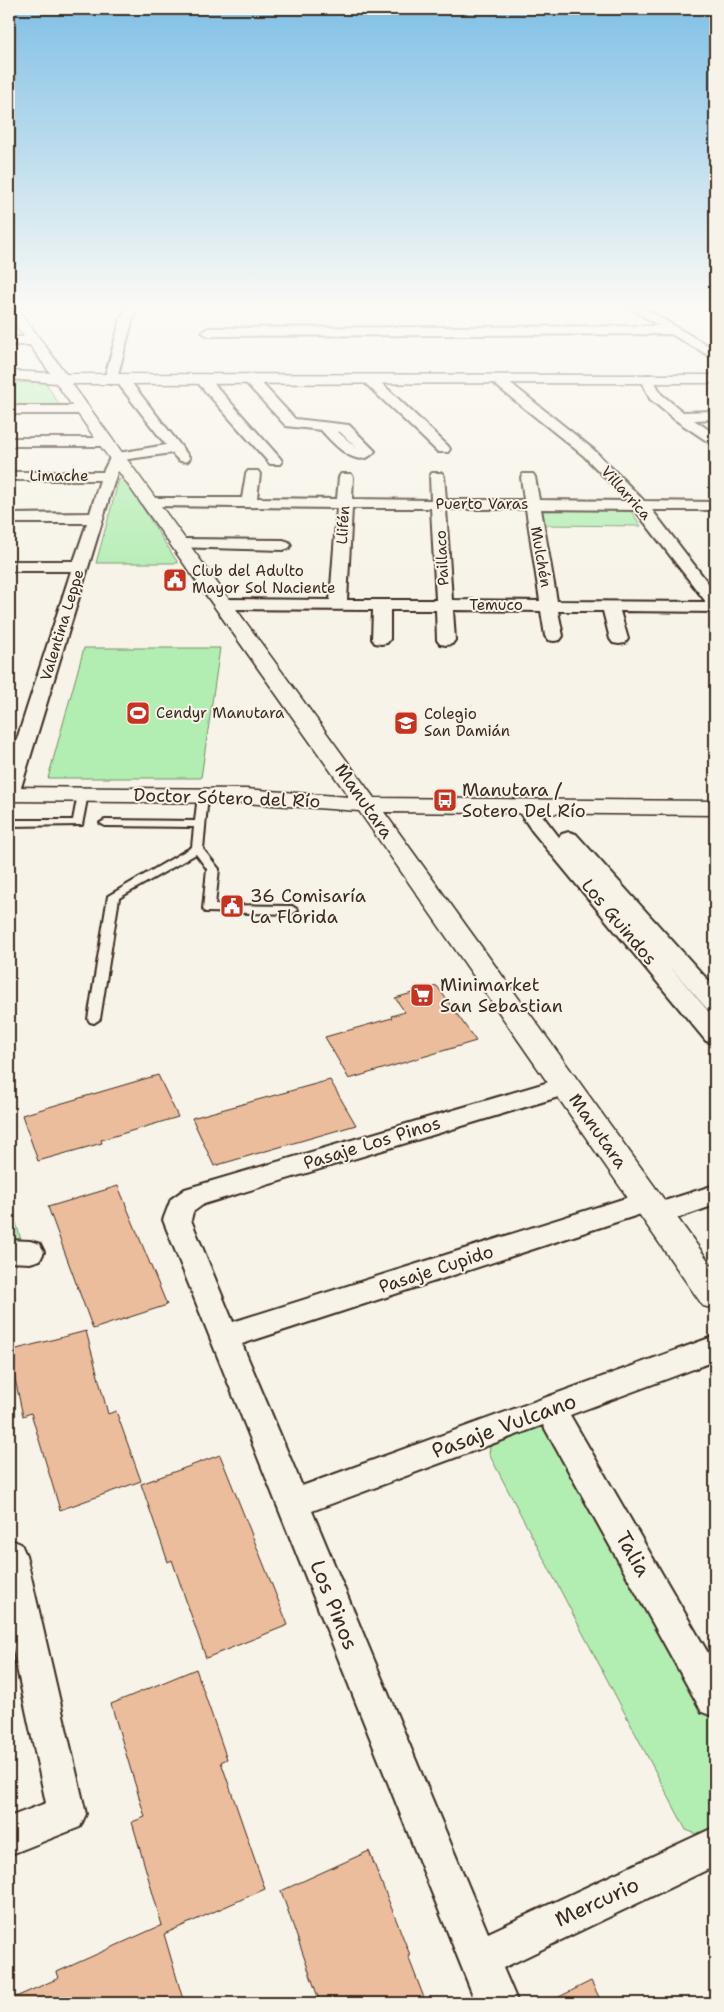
<svg xmlns="http://www.w3.org/2000/svg" width="724" height="2012" viewBox="0 0 724 2012" font-family="'Shantell Sans',sans-serif">
<rect width="100%" height="100%" fill="#f7f3e8"/>
<filter id="ink" filterUnits="userSpaceOnUse"><feTurbulence type="fractalNoise" baseFrequency=".02" numOctaves="2"/><feDisplacementMap in="SourceGraphic" scale="10" xChannelSelector="R" yChannelSelector="G"/><feConvolveMatrix kernelMatrix="1 2 1 2 8 2 1 2 1" color-interpolation-filters="sRGB"/></filter>
<g filter="url(#ink)">
<!-- green -->
<path fill="#b2edb2" stroke="#768c68" d="M9 382 46 383 60 406H9Z
M119 479H124L178 563H96Z
M549 509H626L631 511 641 526 544 525 542 511Z
M84 648H220L201 778H48Z
M9 1199 21 1240H9Z
M545 1424 554 1430 715 1709V1827L699 1835 686 1830 489 1454 490 1446Z"/>
<!-- building -->
<path fill="#ecbd9c" stroke="#3b2a1e" d="M437 986 476 1041 349 1079 325 1037 392 1018 391 1016 405 1012 395 998Z
M158 1075 178 1117 101 1140 102 1143 38 1161 22 1115Z
M330 1080 356 1125 214 1166 192 1118Z
M118 1186 167 1305 93 1329 48 1207Z
M86 1331 108 1414 116 1411 141 1481 60 1510 31 1413 23 1416 9 1351Z
M220 1455 288 1625 206 1658 172 1560 168 1562 141 1484Z
M196 1669 227 1759 221 1762 265 1889 164 1934 184 2003H9V2000L59 1978 57 1972 162 1925 132 1822 145 1817 111 1704Z
M369 1851 410 1955 408 1956 426 2003H320L281 1891Z
M591 1981 602 2003H547Z"/>
<g fill="none" stroke-linecap="round" stroke-linejoin="round">
<!-- service casing -->
<g stroke="#3b2a1e" stroke-width="4">
<path id="service" d="M83 791 88 794 82 825 9 826V820H73L78 794Z
M203 792 208 795 203 849 219 869 215 905 292 906 298 910 292 914 205 912 203 909 207 869 196 854 119 898 100 1019 94 1023 90 1022 88 1019 108 896 192 847 194 827 105 826 100 823 105 820 195 821 198 795Z"/>
</g>
<!-- minor casing -->
<g stroke="#3b2a1e" stroke-width="4">
<path id="minor" d="M126 308H138L133 318 117 378 122 376 127 377 190 458 188 461C179 463 177 459 172 453L122 460 119 466 19 794 16 798 9 800V764L71 571H9V561H74L87 523H9V514L90 513 100 480H9V472H103L112 454 166 445 116 381 110 384 104 380 121 318Z
M630 308H644L715 350V359L671 334 208 336 202 332 208 328 659 326Z
M9 337H33L39 341 33 345H9Z
M647 375 652 376 661 394 683 412 715 411V419L694 420 715 434V444L710 443 674 419 650 399 641 379Z
M203 376 208 377 280 458 282 461 280 464H270L198 383 197 380 198 377Z
M251 376 256 377 295 419 349 425 375 451C358 473 332 442 321 430L286 426 246 383 245 380 246 377ZM337 431 340 432 358 449Z
M370 376 375 377 448 446 450 449 448 452H438L365 383 364 380 365 377Z
M498 376 503 377 594 450 644 501 715 502V510H652L715 592V612L620 611 628 639 625 643 619 644 613 643 610 639 603 611H558L563 636 560 640 554 641 548 640 545 636 541 611 453 610 455 640 452 644 446 645 440 644 437 640 436 610H390V639L387 643 381 644 375 643 372 639 373 610 223 609 217 608 215 604 217 600 223 599 330 600 337 508 150 506 145 505 143 502 145 499 150 498H242L246 474 248 471H258L260 474 257 498 337 499 339 477 341 474H351L353 477 352 499 431 500 430 476 432 473H442L444 476 446 500H524L521 477 523 474H533L535 477 539 500 628 501 584 456 493 383 492 380 493 377ZM352 508H431L436 600H347ZM446 509H526L540 601 452 600ZM541 509 635 510 706 602 557 601Z
M9 406H83L90 410 83 414H9Z
M9 438H106L113 442 106 446H9Z
M180 539 283 540 289 542 291 545 289 548 283 550 174 547 172 544 174 541Z
M525 800 532 802 559 837 562 834 569 832 576 834 715 988V1011L707 1009 667 963 715 1019V1043L706 1041 533 832 515 806 518 802Z
M566 1077 575 1080 579 1086 575 1092 204 1204 193 1212 191 1220 233 1322 648 1191 658 1194 661 1202 715 1185V1205L657 1225 647 1221 644 1213 242 1344 302 1486 715 1336V1361L570 1415 715 1665V1717L702 1712 543 1425 312 1511 488 1933 715 1827V1866L503 1968 518 2003H476L163 1220 171 1199 185 1189Z
M9 1240 30 1241 40 1244 44 1252 40 1260 30 1263 9 1262Z
M9 1539 21 1544 26 1555 86 1814 80 1827 9 1855V1817L46 1803 9 1631Z"/>
</g>
<!-- secondary casing -->
<g stroke="#3b2a1e" stroke-width="3">
<path id="secondary" d="M9 308H17L66 374 715 375V383L72 384 374 798 715 801V815L384 812 715 1270V1309L703 1306 359 811 246 803 9 801V787L246 789 349 797 56 383 9 379V371L50 373 9 316Z"/>
</g>
<!-- service -->
<use href="#service" fill="#f7f3e8" fill-rule="evenodd"/>
<!-- minor -->
<use href="#minor" fill="#f7f3e8" fill-rule="evenodd"/>
<!-- secondary -->
<use href="#secondary" fill="#f7f3e8" fill-rule="evenodd"/>
</g>
</g>
<!-- sky -->
<linearGradient id="sky" x2="0" y2="1"><stop stop-color="#80c0e6"/><stop offset="0.52" stop-color="#fbfaf5"/><stop offset="1" stop-color="#fbfaf5" stop-opacity="0"/></linearGradient>
<rect width="724" height="590" fill="url(#sky)"/>
<!-- icons -->
<defs>
<g id="civic-square" transform="scale(1.25)"><rect x="-9" y="-9" width="18" height="18" rx="4" fill="#c8321e" stroke="#f7f3e8"/><path d="M-.6-6.5H3V-4.5H.6V-3L4-1V1h2V6H-6V1h2V-1L-.6-3ZM-1.2 2.5V6h2.4V2.5Z" fill="#fff"/></g>
<g id="stadium-square" transform="scale(1.25)"><rect x="-9" y="-9" width="18" height="18" rx="4" fill="#c8321e" stroke="#f7f3e8"/><path d="M0-5a6.5 5 0 1 0 0 10a6.5 5 0 1 0 0-10ZM-3.5-1.8h7v3.6h-7Z" fill="#fff"/></g>
<g id="school-square" transform="scale(1.25)"><rect x="-9" y="-9" width="18" height="18" rx="4" fill="#c8321e" stroke="#f7f3e8"/><path d="M0-5L7-2L0 1L-7-2ZM-4 1L0 2.5L4 1V4Q0 6-4 4Z" fill="#fff"/></g>
<g id="bus-square" transform="scale(1.25)"><rect x="-9" y="-9" width="18" height="18" rx="4" fill="#c8321e" stroke="#f7f3e8"/><path d="M-5-6H5V4H4V6H2V4H-2V6H-4V4H-5ZM-3.5-4V0h7V-4ZM-3.5 1.2v1.5H-2V1.2ZM2 1.2v1.5H3.5V1.2Z" fill="#fff"/></g>
<g id="supermarket-square" transform="scale(1.25)"><rect x="-9" y="-9" width="18" height="18" rx="4" fill="#c8321e" stroke="#f7f3e8"/><path d="M-6-5.5h2.5l.6 2H6L4.5 2H-2.5L-4.4-4H-6ZM-1.5 3.2a1.3 1.3 0 1 0 .1 0ZM3 3.2a1.3 1.3 0 1 0 .1 0Z" fill="#fff"/></g>
</defs>
<g fill-rule="evenodd">
<use href="#civic-square" x="175" y="580"/>
<use href="#stadium-square" x="138" y="713"/>
<use href="#school-square" x="406" y="723"/>
<use href="#bus-square" x="445" y="800"/>
<use href="#civic-square" x="232" y="906"/>
<use href="#supermarket-square" x="422" y="995"/>
</g>
<g text-anchor="middle" stroke-width="4" stroke-linejoin="round" paint-order="stroke">
<!-- far-street labels -->
<g font-size="15" fill="#3b2a1e" stroke="#f7f3e8">
<text x="59" y="481">Limache</text>
<text transform="translate(626 493) rotate(48)" y="5">Villarrica</text>
<text x="482" y="509">Puerto Varas</text>
<text transform="translate(343 525) rotate(-86)" y="5">Llifén</text>
<text transform="translate(541 557) rotate(80)" y="5">Mulchén</text>
<text transform="translate(442 558) rotate(-93)" y="5">Paillaco</text>
<text x="496" y="610">Temuco</text>
<text transform="translate(62 625) rotate(-73)" y="5">Valentina Leppe</text>
</g>
<!-- far-poi labels -->
<g font-size="15" fill="#3b2a1e" stroke="#f7f3e8" text-anchor="start">
<text x="192" y="576">Club del Adulto<tspan x="192" dy="17">Mayor Sol Naciente</tspan></text>
<text x="156" y="718">Cendyr Manutara</text>
<text x="424" y="719">Colegio<tspan x="424" dy="17">San Damián</tspan></text>
</g>
<!-- poi labels -->
<g font-size="18" fill="#3b2a1e" stroke="#f7f3e8" text-anchor="start">
<text x="462" y="796">Manutara /<tspan x="462" dy="21">Sotero Del Río</tspan></text>
<text x="250" y="902">36 Comisaría<tspan x="250" dy="21">La Florida</tspan></text>
<text x="440" y="991">Minimarket<tspan x="440" dy="21">San Sebastian</tspan></text>
</g>
<!-- street labels -->
<g font-size="18" fill="#3b2a1e" stroke="#f7f3e8">
<text transform="translate(227 798) rotate(2)" y="6">Doctor Sótero del Río</text>
<text transform="translate(364 801) rotate(55)" y="6">Manutara</text>
<text transform="translate(619 922) rotate(50)" y="6">Los Guindos</text>
<text transform="translate(598 1131) rotate(55)" y="6">Manutara</text>
<text transform="translate(372 1143) rotate(-17)" y="6">Pasaje Los Pinos</text>
<text transform="translate(436 1269) rotate(-18)" y="6">Pasaje Cupido</text>
</g>
<!-- near-street labels -->
<g font-size="21" fill="#3b2a1e" stroke="#f7f3e8">
<text transform="translate(504 1426) rotate(-20)" y="7">Pasaje Vulcano</text>
<text transform="translate(633 1554) rotate(60)" y="7">Talia</text>
<text transform="translate(334 1605) rotate(68)" y="7">Los Pinos</text>
<text transform="translate(597 1902) rotate(-25)" y="7">Mercurio</text>
</g>
</g>
<!-- margin -->
<rect width="724" height="2012" fill="none" stroke="#f7f3e8" stroke-width="30"/>
<rect x="15" y="15" width="694" height="1982" fill="none" stroke="#3b2a1e" stroke-width="2" filter="url(#ink)"/>
</svg>
